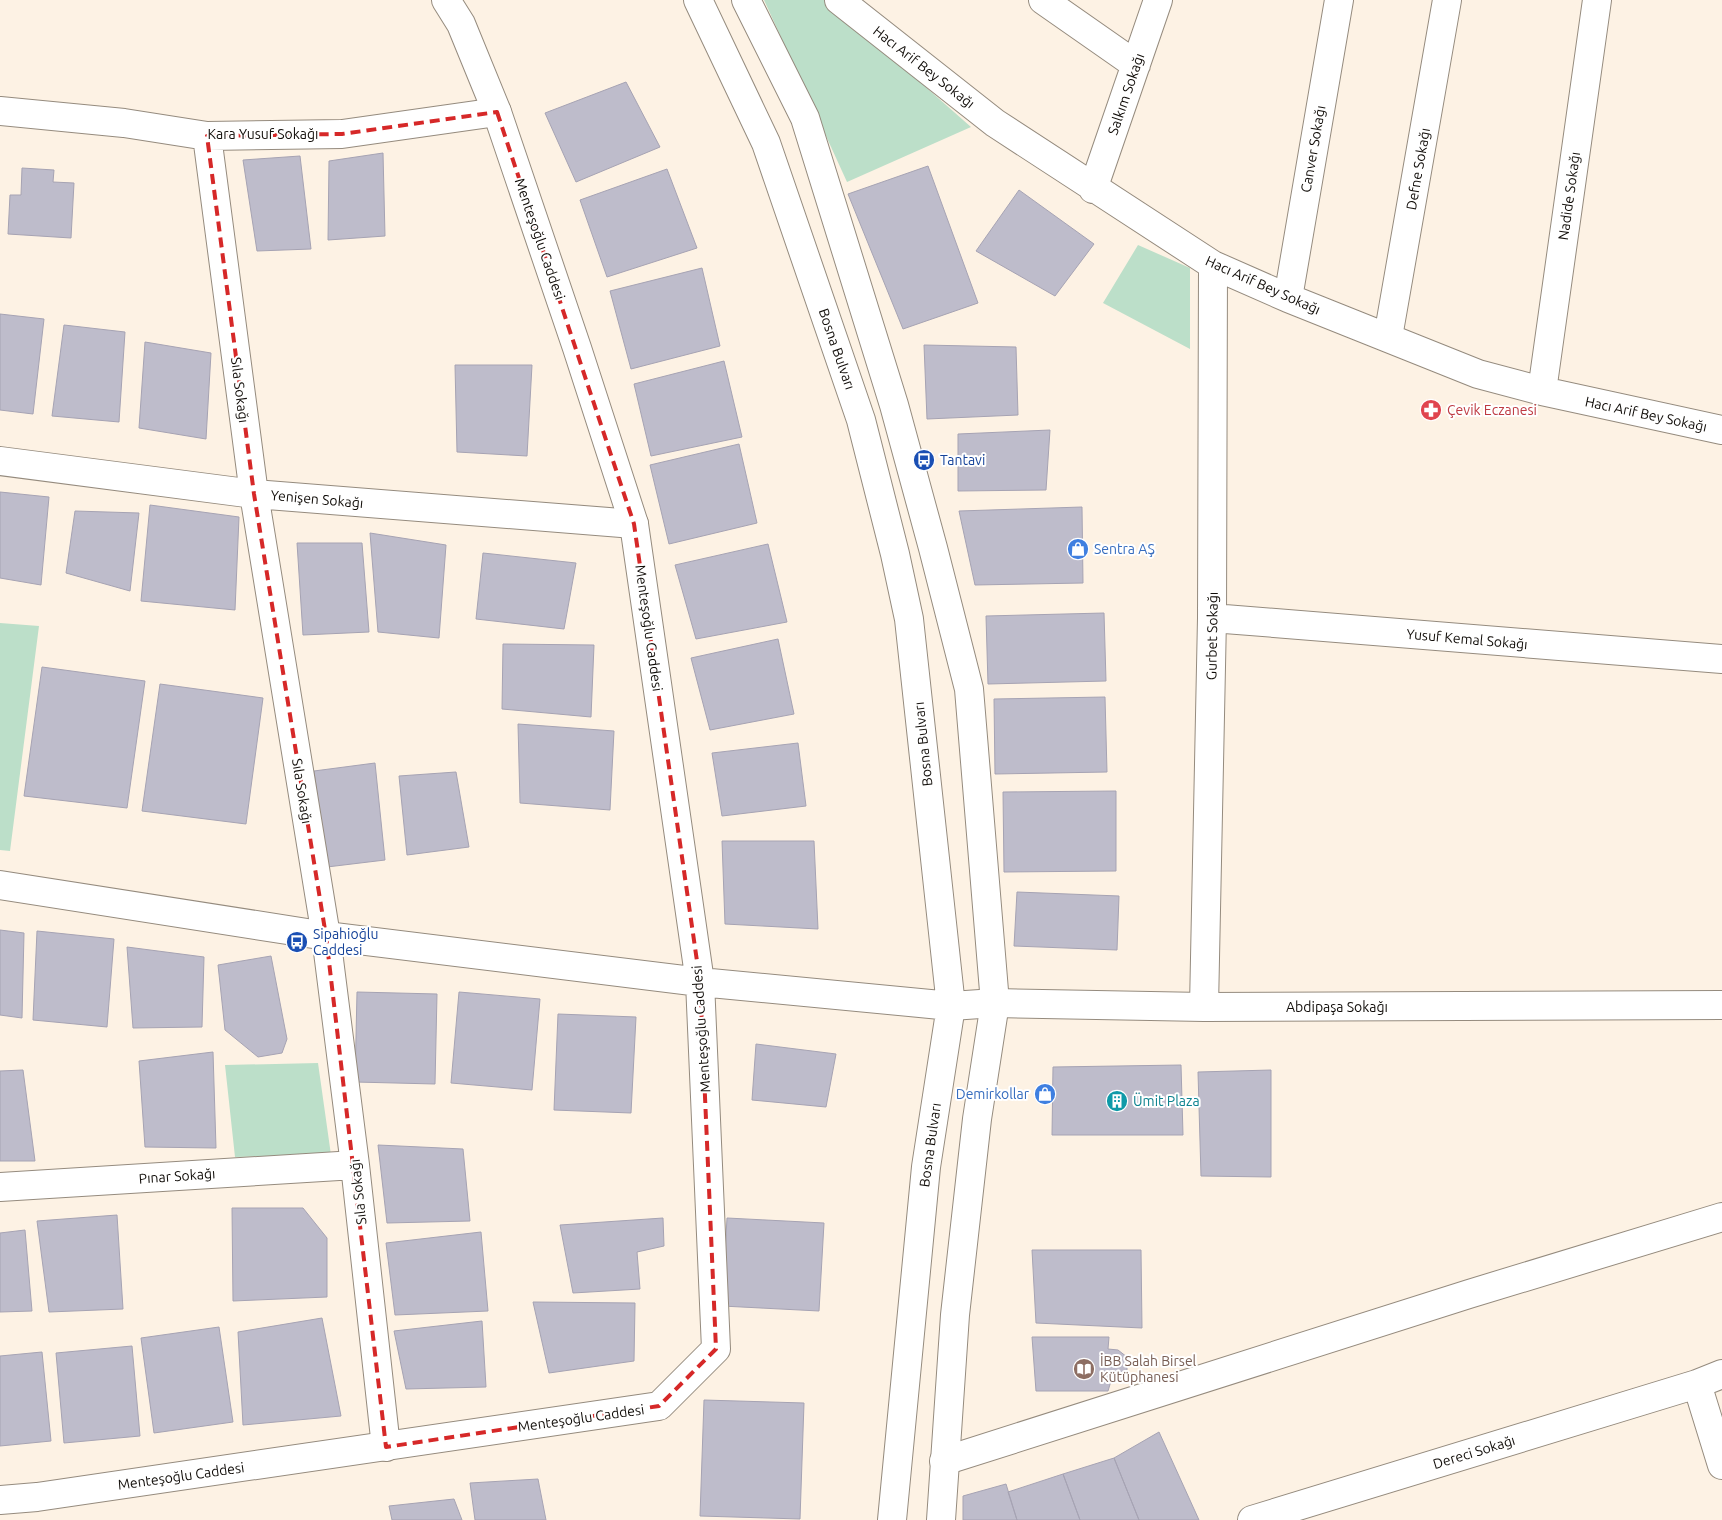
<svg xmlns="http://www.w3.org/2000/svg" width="1722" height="1520" viewBox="0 0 1722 1520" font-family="Ubuntu,sans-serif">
<rect width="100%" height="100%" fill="#fdf2e4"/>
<!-- green -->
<path fill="#bcdfc9" d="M764 0H827L971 127 847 182Z
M1138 245 1190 268V349L1103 303Z
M0 623 39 626 10 851 0 850Z
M318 1063 331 1155 235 1157 225 1065Z"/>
<!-- building -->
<path fill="#bebccb" stroke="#a6a3b3" d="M626 82 660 147 576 182 545 113Z
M383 153 385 236 328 240 329 161Z
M300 156 311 249 257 251 243 160Z
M928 166 978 303 903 329 848 194Z
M22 168 54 170 53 182 74 183 71 238 8 234 10 195H21Z
M667 169 697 248 607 277 580 200Z
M1019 190 1094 244 1055 296 976 251Z
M702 268 720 346 631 369 610 291Z
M0 314 44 319 33 414 0 410Z
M64 325 125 332 119 422 52 416Z
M145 342 211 353 206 439 139 428Z
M924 345 1016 347 1018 415 927 419Z
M724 361 742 437 651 456 634 384Z
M455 365H532L527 456 457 452Z
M1050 430 1046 490 958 491V434Z
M739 444 757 523 669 544 650 465Z
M0 492 49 497 41 585 0 578Z
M150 505 239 517 235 610 141 601Z
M1082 507 1083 583 975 585 959 511Z
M75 511 139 513 130 591 66 573Z
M370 533 446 545 439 638 378 632Z
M297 543H362L369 632 303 635Z
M768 544 787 622 696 639 675 565Z
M483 553 576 563 564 629 476 619Z
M1104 613 1106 681 988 684 986 616Z
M778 639 794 714 710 730 691 658Z
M503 644 594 645 591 717 502 709Z
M42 667 145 681 127 808 24 796Z
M160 684 263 698 246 824 142 811Z
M1105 697 1107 772 995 774 994 699Z
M518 724 614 731 610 810 520 803Z
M798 743 806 806 722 816 712 753Z
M375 763 385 860 327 867 314 771Z
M456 772 469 847 407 855 399 776Z
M1116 791V871L1004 872 1003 792Z
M722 841H814L818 929 725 924Z
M1017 892 1119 896 1117 950 1014 946Z
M0 930 24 933 22 1018 0 1015Z
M37 931 114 939 107 1027 33 1020Z
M127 947 204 957 202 1027 133 1028Z
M271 956 287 1039 282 1053 258 1057 225 1030 218 965Z
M357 992 437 994 435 1084 355 1082Z
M459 992 540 999 532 1090 451 1083Z
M558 1014 636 1017 631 1113 554 1110Z
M756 1044 836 1054 826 1107 752 1100Z
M213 1052 216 1148 145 1147 139 1061Z
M1181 1065 1183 1135H1052L1053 1067Z
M23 1070 35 1161H0V1071Z
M1271 1070V1177L1201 1176 1198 1072Z
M378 1145 463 1149 470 1221 387 1223Z
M232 1208H303L327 1238V1297L233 1301Z
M117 1215 123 1309 49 1312 37 1221Z
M663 1218 664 1246 637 1252 640 1289 573 1293 560 1225Z
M727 1218 824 1223 819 1311 722 1306Z
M25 1230 32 1311 0 1312V1233Z
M481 1232 488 1311 395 1315 386 1243Z
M1032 1250H1141L1142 1328 1036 1323Z
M533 1302 635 1303 634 1361 549 1373Z
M322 1318 341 1416 243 1425 238 1332Z
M482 1321 486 1387 406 1389 394 1331Z
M219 1327 233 1422 154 1433 141 1338Z
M1032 1337H1109L1108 1349 1118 1350 1127 1357V1373L1120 1379 1111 1381 1108 1391H1036Z
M132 1346 140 1436 64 1443 56 1353Z
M42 1352 51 1441 0 1446V1356Z
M704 1400 804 1403 800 1519 700 1516Z
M1159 1432 1199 1520H1139L1114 1458Z
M1114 1458 1139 1520H1080L1063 1474Z
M1063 1474 1080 1520H1017L1008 1492Z
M538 1479 546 1520H475L470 1483Z
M1006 1484 1017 1520H963V1496Z
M454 1499 462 1520H392L389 1506Z"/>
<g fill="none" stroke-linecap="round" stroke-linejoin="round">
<!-- street casing -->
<g stroke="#958b7e" stroke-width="30">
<path id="street" d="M839 0 995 123 1213 265 1288 298 1478 374 1542 391 1722 430
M1043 0 1136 65
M0 111 124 123 207 136 342 134 497 112
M207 136 254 494 326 936 355 1165 386 1447
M1093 189 1158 0
M1288 298 1339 0
M1388 337 1447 0
M1542 391 1597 0
M0 461 254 494 634 524
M1212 618 1722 659
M951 1006 995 1003 1204 1007 1722 1005
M1204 1007 1212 618 1213 265
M0 1187 355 1165
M1722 1374 1697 1384 1722 1465
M944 1461 1469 1294 1722 1217
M1252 1520 1697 1384"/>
</g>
<!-- secondary casing -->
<g stroke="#958b7e" stroke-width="30">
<path id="secondary" d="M698 0 766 143 861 420 895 554 909 619 951 1006 926 1167 892 1520
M746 0 805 118 894 405 933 548 969 689 995 1003 977 1119 955 1315 941 1520
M0 885 326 936 700 982 951 1006
M0 1500 37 1497 659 1406 716 1349 700 982 634 524 577 348 497 112 461 24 446 0"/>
</g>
<!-- street -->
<use href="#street" stroke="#fff" stroke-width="28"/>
<!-- secondary -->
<use href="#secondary" stroke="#fff" stroke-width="28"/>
</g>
<!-- marked area -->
<path fill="none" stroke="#d62828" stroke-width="4" stroke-dasharray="10 6" stroke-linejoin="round" d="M497 112 634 524 700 982 716 1349 659 1406 386 1447 326 936 254 494 207 136 342 134Z"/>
<!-- icons -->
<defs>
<g id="pharmacy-disc" transform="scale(1.125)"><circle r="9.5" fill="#e0444e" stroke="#fff"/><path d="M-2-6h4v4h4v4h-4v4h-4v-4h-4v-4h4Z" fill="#fff"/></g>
<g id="bus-disc" transform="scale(1.125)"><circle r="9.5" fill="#1a4fb4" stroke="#fff"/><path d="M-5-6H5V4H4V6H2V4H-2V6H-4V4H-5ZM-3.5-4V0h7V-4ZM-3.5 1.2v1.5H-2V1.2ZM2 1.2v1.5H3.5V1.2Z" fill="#fff"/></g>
<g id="shop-disc" transform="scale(1.125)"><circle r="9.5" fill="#3f7fe0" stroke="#fff"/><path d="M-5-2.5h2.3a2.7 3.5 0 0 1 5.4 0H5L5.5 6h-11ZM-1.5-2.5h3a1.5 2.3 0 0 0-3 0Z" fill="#fff"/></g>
<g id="building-disc" transform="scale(1.125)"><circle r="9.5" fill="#0f9aa8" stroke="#fff"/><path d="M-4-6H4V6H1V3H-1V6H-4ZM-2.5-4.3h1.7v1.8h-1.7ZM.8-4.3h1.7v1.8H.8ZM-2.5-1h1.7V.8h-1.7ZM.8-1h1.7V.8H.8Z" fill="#fff"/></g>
<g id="library-disc" transform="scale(1.125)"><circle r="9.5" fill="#8d6e63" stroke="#fff"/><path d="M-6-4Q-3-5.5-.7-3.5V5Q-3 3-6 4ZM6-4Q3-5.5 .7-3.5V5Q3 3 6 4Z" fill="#fff"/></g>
</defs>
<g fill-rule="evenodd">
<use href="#pharmacy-disc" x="1431" y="410"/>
<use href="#bus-disc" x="924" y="460"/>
<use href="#shop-disc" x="1078" y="549"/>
<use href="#bus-disc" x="297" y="942"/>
<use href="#shop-disc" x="1045" y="1094"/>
<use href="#building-disc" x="1117" y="1101"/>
<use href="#library-disc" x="1084" y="1369"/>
</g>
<g text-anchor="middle" stroke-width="4" stroke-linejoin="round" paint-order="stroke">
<!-- street labels -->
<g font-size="14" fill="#110d09" stroke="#fff">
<text transform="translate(924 67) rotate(38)" y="5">Hacı Arif Bey Sokağı</text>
<text transform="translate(1126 94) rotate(-71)" y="5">Salkım Sokağı</text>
<text x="263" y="139">Kara Yusuf Sokağı</text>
<text transform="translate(1313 149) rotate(-80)" y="5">Canver Sokağı</text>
<text transform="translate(1418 169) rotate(-80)" y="5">Defne Sokağı</text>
<text transform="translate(1569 196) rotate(-82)" y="5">Nadide Sokağı</text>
<text transform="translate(540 239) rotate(71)" y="5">Menteşoğlu Caddesi</text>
<text transform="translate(1263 285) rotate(24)" y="5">Hacı Arif Bey Sokağı</text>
<text transform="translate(837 349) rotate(71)" y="5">Bosna Bulvarı</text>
<text transform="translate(240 390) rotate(83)" y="5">Sıla Sokağı</text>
<text transform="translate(1646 414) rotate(12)" y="5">Hacı Arif Bey Sokağı</text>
<text transform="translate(317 499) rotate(5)" y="5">Yenişen Sokağı</text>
<text transform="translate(649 628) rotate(82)" y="5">Menteşoğlu Caddesi</text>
<text transform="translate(1212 636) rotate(-89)" y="5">Gurbet Sokağı</text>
<text transform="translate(1467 639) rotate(5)" y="5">Yusuf Kemal Sokağı</text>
<text transform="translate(923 744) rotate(-96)" y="5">Bosna Bulvarı</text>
<text transform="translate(302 791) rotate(81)" y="5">Sıla Sokağı</text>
<text x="1337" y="1012">Abdipaşa Sokağı</text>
<text transform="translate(701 1029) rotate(-94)" y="5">Menteşoğlu Caddesi</text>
<text transform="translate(930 1145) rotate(-82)" y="5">Bosna Bulvarı</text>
<text transform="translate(177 1176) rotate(-4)" y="5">Pınar Sokağı</text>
<text transform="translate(358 1192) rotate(-96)" y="5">Sıla Sokağı</text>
<text transform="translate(581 1418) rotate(-8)" y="5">Menteşoğlu Caddesi</text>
<text transform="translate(1474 1452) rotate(-17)" y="5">Dereci Sokağı</text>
<text transform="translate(181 1476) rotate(-8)" y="5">Menteşoğlu Caddesi</text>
</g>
<!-- health labels -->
<g font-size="14" fill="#be3a42" stroke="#fff" text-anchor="start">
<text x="1447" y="415">Çevik Eczanesi</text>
</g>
<!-- transit labels -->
<g font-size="14" fill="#164399" stroke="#fff" text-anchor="start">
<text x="940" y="465">Tantavi</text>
<text x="313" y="939">Sipahioğlu<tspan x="313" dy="16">Caddesi</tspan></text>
</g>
<!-- shop labels -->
<g font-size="14" fill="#366cbe" stroke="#fff" text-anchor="start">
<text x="1094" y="554">Sentra AŞ</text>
<text x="1029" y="1099" text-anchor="end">Demirkollar</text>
</g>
<!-- culture labels -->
<g font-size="14" fill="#0d838f" stroke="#fff" text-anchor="start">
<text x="1133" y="1106">Ümit Plaza</text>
</g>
<!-- education labels -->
<g font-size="14" fill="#785e54" stroke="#fff" text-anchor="start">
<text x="1100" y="1366">İBB Salah Birsel<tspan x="1100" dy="16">Kütüphanesi</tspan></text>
</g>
</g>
</svg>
